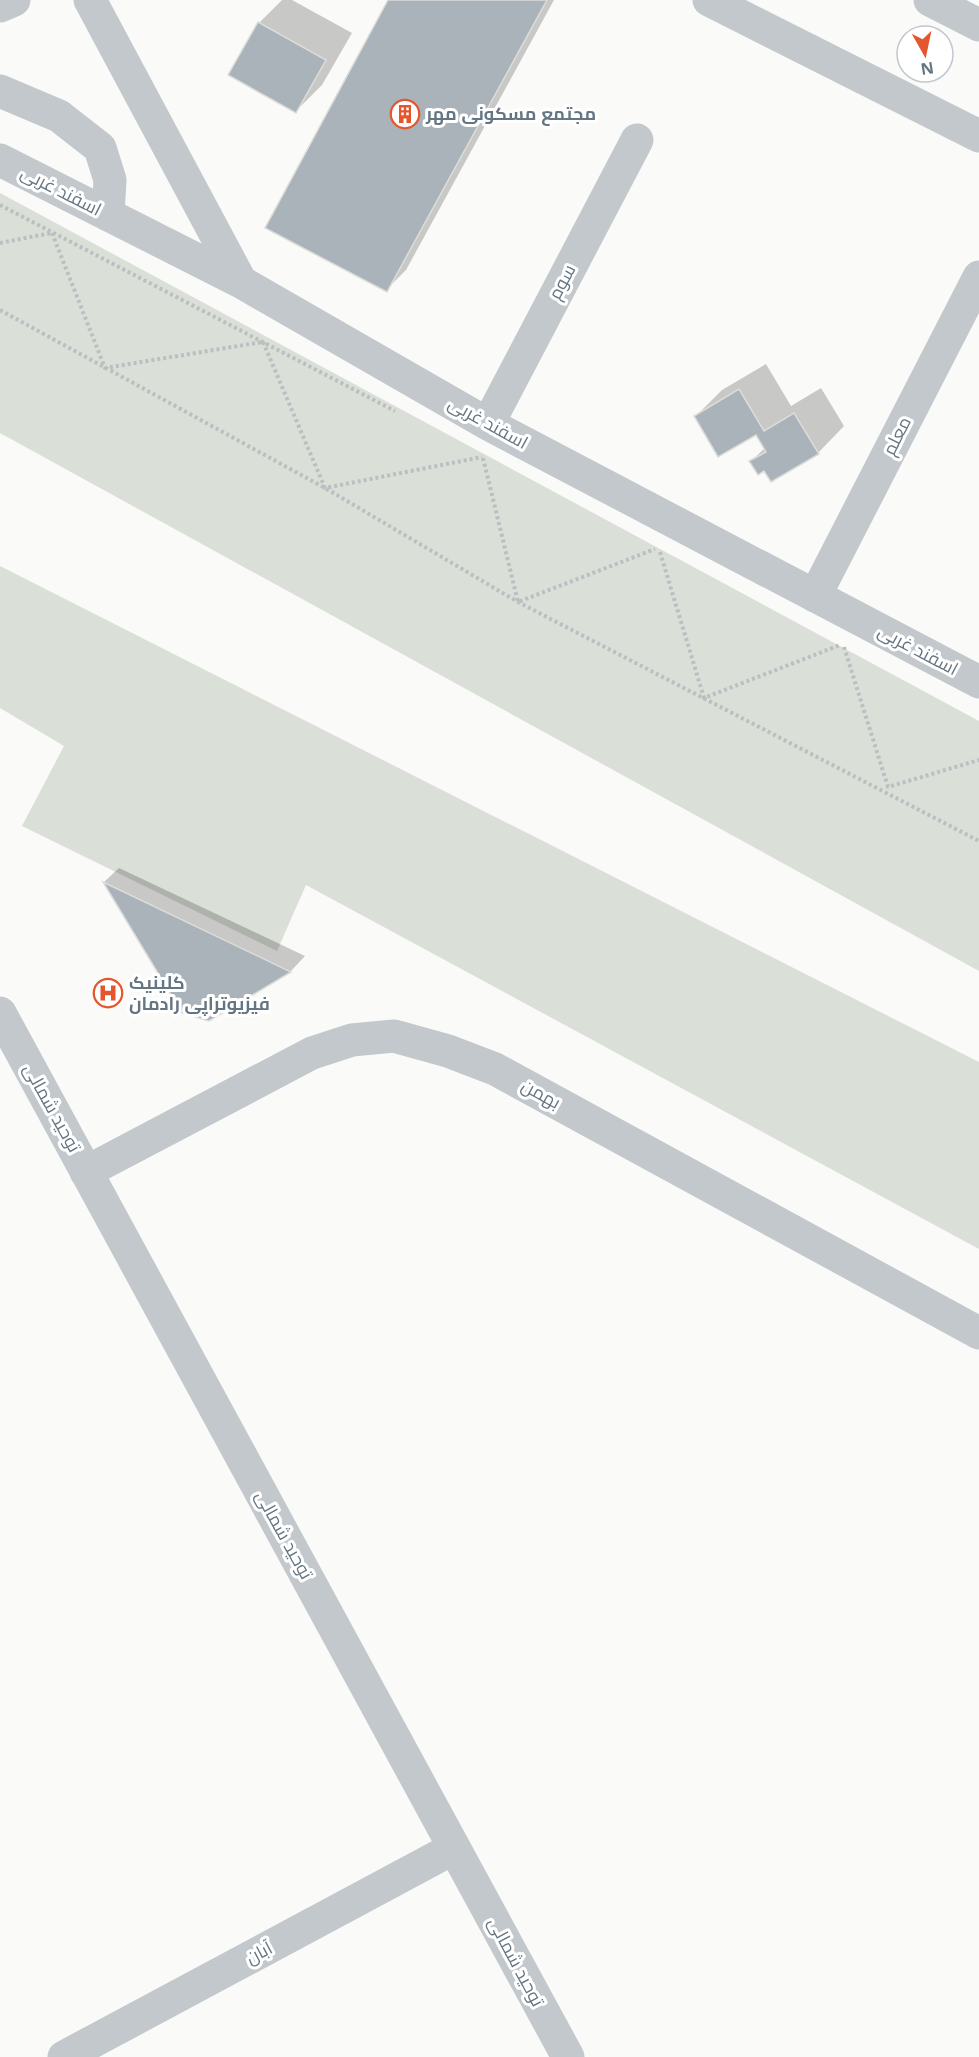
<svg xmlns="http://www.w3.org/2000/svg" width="979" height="2057" viewBox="0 0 979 2057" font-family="'Noto Sans',Cairo,sans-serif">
<rect width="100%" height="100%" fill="#fafaf8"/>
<!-- green -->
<path fill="#dadfd7" d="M0 193 979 721V971L0 433Z
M0 566 979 1062V1249L306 885 277 951 22 826 64 746 0 708Z"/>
<!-- shadow -->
<path fill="#0003" d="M282 0H292L352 33 322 85 296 111 259 23Z
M389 0H554L406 270 386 290Z
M766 364 791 406 821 388 844 426 818 453 765 469 751 461 765 448 756 432 696 416 722 390Z
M119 868 305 956 291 971 209 1019 183 1011 104 882Z"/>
<!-- building -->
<path fill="#aab3b9" stroke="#dcdcda" stroke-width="1.5" d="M388 0H547L387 292 265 228Z
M258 22 326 60 296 113 228 75Z
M739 389 764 431 794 413 819 454 771 482 764 471 758 475 749 461 766 452 756 435 718 457 694 416Z
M103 882 291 972 209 1021 182 1013Z"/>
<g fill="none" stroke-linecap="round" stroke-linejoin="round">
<!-- path -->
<path stroke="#bbbfc2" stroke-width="4" stroke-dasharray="3 3" stroke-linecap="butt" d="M0 205 395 411
M52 233 105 368 262 342
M0 243 51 233
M0 310 325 488 518 602 979 841
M263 342 325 488 482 457
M483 458 518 602 655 549
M660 552 704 698 840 645
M844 647 888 787 979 760"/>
<!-- minor -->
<path stroke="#c3c8cc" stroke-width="33" d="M90 0 241 282
M709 0 979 136
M930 0 979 25
M0 6 14 0
M0 91 59 116 100 148 110 180 108 215
M0 160 241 282 488 424 979 682
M488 424 637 140
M815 596 979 277
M0 1013 568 2057
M86 1172 312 1053 352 1040 394 1036 448 1051 495 1069 979 1333
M64 2057 454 1848"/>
</g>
<!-- icons -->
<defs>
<g id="building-ring" transform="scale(1.5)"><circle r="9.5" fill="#fff" stroke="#e4572e" stroke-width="1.5"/><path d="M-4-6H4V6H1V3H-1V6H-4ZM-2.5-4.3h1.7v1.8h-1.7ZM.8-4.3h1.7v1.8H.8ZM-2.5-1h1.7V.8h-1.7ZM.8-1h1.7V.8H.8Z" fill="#e4572e"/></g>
<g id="hospital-ring" transform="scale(1.5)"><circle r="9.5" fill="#fff" stroke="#e4572e" stroke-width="1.5"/><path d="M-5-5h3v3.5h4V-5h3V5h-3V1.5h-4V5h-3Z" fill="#e4572e"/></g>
</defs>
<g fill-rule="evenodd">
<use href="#building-ring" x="405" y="114"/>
<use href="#hospital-ring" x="108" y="993"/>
</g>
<g text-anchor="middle" stroke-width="6" stroke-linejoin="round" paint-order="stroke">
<!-- poi labels -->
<g font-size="18" font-weight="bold" fill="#657683" stroke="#fff" text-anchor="start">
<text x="426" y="120">مجتمع مسکونی مهر</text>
<text x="129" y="989">کلینیک<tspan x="129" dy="21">فیزیوتراپی رادمان</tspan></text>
</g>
<!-- street labels -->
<g font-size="18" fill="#657683" stroke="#fff">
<text transform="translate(61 191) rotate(27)" y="6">اسفند غربی</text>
<text transform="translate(562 282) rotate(-62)" y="6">سوم</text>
<text transform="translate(488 423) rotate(29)" y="6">اسفند غربی</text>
<text transform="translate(897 436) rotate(-63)" y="6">معلم</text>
<text transform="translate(918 650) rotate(28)" y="6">اسفند غربی</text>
<text transform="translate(541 1094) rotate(29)" y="6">بهمن</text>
<text transform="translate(52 1108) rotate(61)" y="6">توحید شمالی</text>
<text transform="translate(284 1535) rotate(61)" y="6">توحید شمالی</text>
<text transform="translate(259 1953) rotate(-28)" y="6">آبان</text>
<text transform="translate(516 1962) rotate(62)" y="6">توحید شمالی</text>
</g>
</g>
<!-- north arrow -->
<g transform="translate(925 54) rotate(171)"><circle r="28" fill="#ffffff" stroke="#c1c8cd" stroke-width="1.5"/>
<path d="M0-4.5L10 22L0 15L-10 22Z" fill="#e4572e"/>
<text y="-9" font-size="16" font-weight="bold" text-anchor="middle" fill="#657683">N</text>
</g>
</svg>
